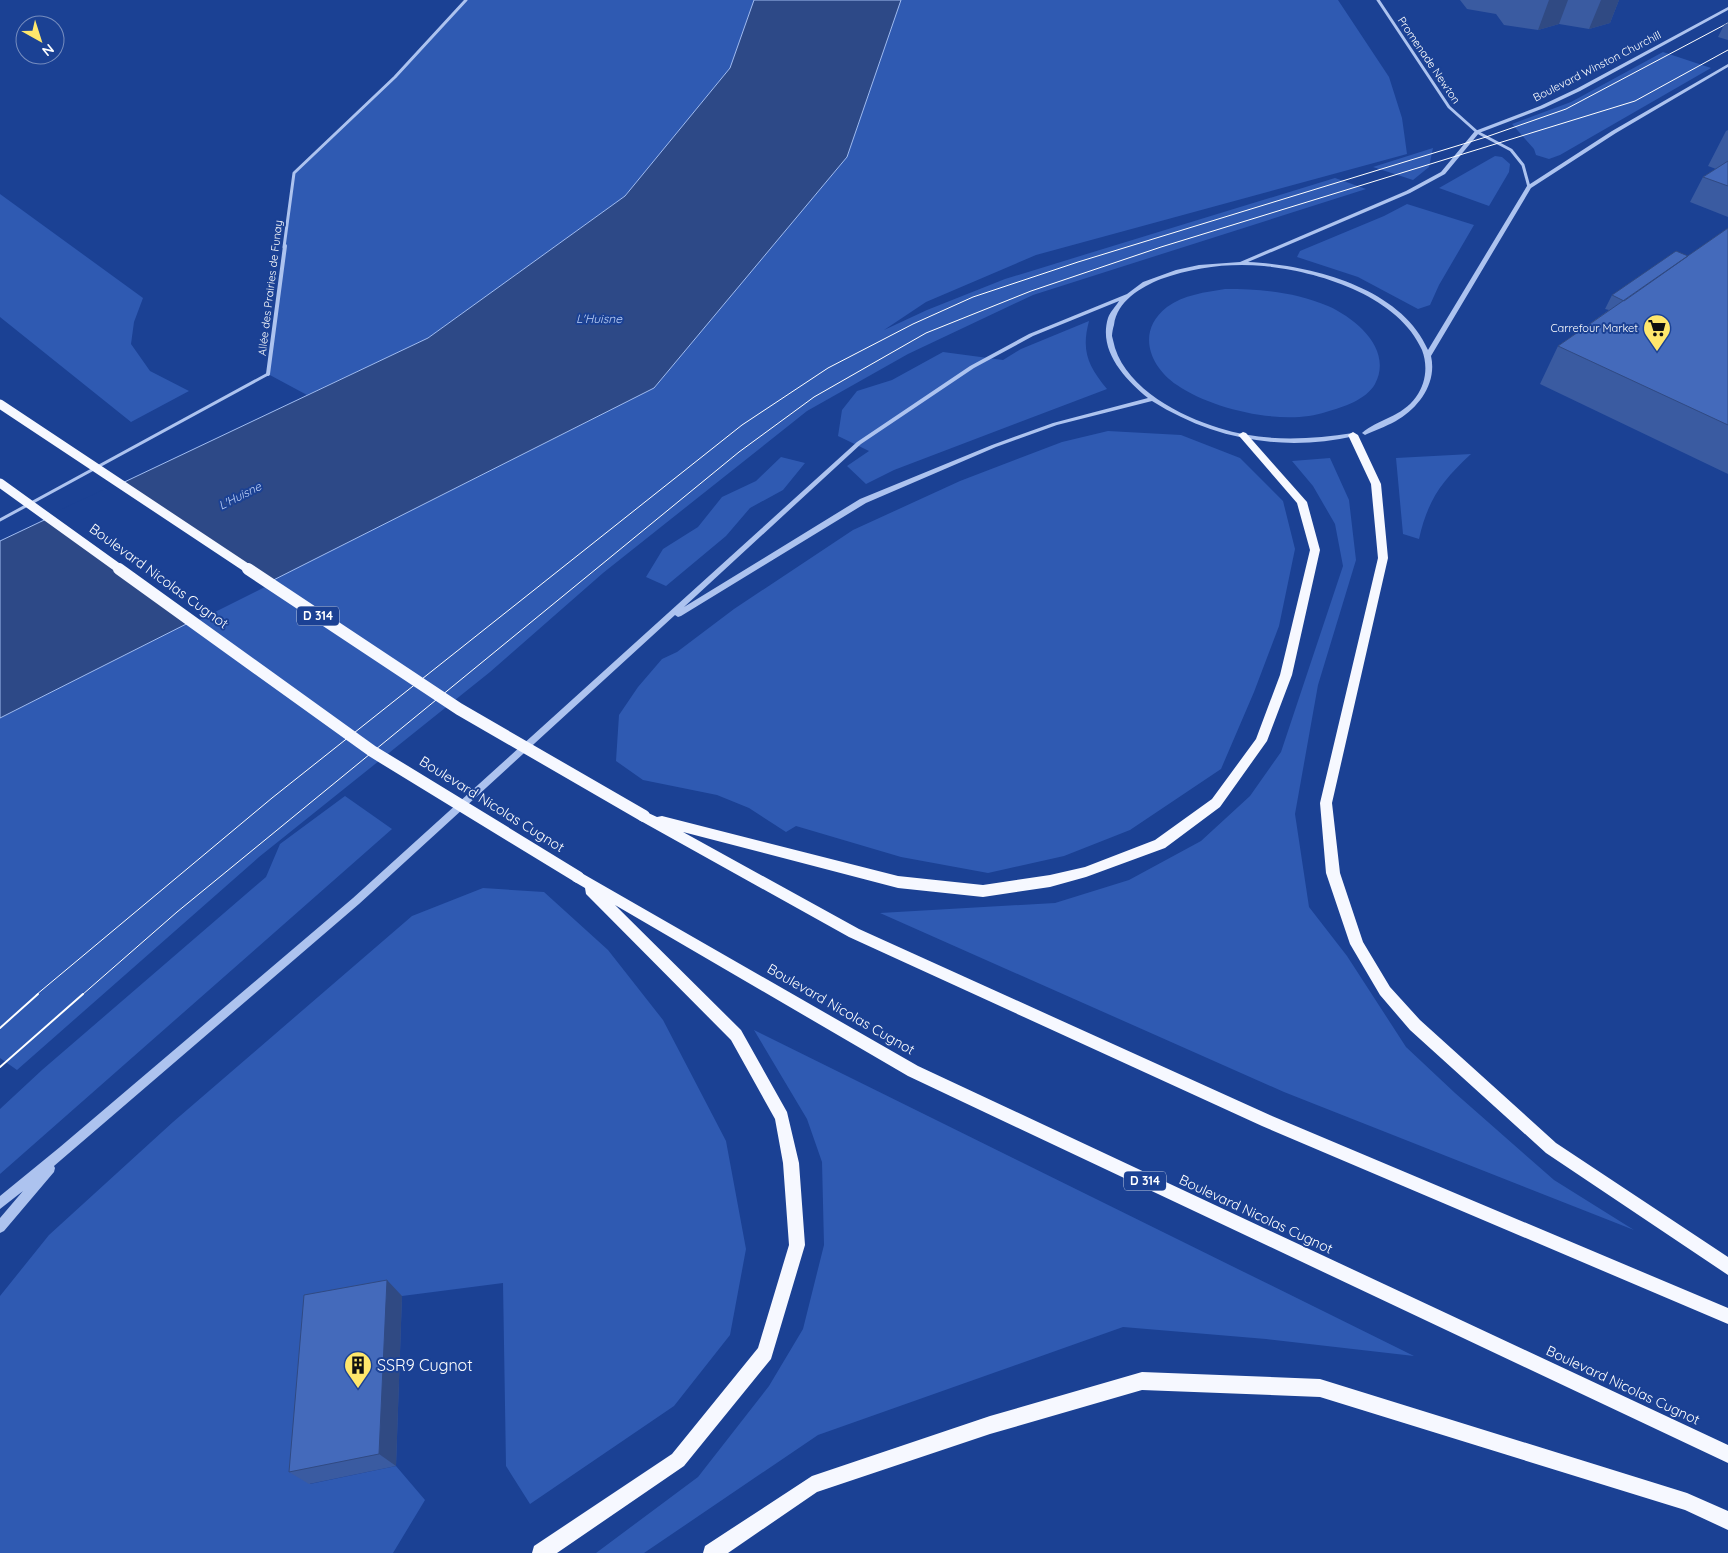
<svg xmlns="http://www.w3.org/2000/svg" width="1728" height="1553" viewBox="0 0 1728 1553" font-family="Quicksand,sans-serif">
<rect width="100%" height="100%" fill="#1b4194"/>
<!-- green -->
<path fill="#2f5ab2" d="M466 0H754L730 68 625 196 428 338 307 395 268 374 294 173 395 77Z
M901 0H1338L1389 77 1402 118 1407 154 1036 255 926 302 884 330 927 310 1005 279 1335 178 1366 189 1033 295 908 354 807 411 603 573 490 672 259 857 17 1070 0 1058V718L654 388 847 157Z
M1663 52 1711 68 1560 155 1549 159 1536 155 1534 149 1512 124 1571 102Z
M1433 148 1429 167 1413 180 1373 167Z
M1495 156 1502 157 1510 164 1509 172 1489 206 1439 188Z
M0 194 143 298 134 322 131 344 150 371 189 391 131 422 0 317Z
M1407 204 1474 225 1439 285 1430 305 1418 309 1358 277 1297 257 1300 251 1384 216Z
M1225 289C1261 289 1295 292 1328 306 1357 319 1393 350 1375 384 1366 400 1343 407 1326 412 1285 426 1213 410 1177 385 1149 366 1136 331 1167 307 1183 295 1206 292 1225 289Z
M1089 321C1081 351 1088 366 1107 389L894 470 866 484 847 466 869 451 838 436 842 410 857 391 892 380 943 352 1003 360 1021 349Z
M1108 431 1181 435 1240 458 1283 501 1295 549 1279 626 1254 692 1221 769 1130 830 1064 856 988 873 901 857 796 826 786 832 749 808 717 795 643 780 616 761 619 715 638 687 662 659 677 652 734 609 853 530 960 481 1062 442Z
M1471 454C1442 481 1428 499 1419 539L1403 534 1396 458Z
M781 457 805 463 783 490 750 508 726 536 666 586 646 577 663 549 698 527 722 497 756 481Z
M1330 458 1349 500 1356 560 1318 685 1295 814 1309 907 1347 956 1406 1047 1455 1093 1554 1180 1634 1230 1284 1092 880 913 1055 903 1129 880 1201 841 1250 796 1281 752 1343 566 1335 524 1313 486 1292 461Z
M345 796 392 829 0 1174V1109L42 1070 266 877 280 844Z
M483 888 544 892 608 950 663 1020 726 1141 746 1249 730 1335 674 1406 530 1504 506 1466 503 1283 402 1296 323 1312 310 1484 396 1466 425 1500 393 1553H0V1296L49 1235 173 1122 412 916Z
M754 1030 1414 1356 1266 1339 1123 1327 818 1435 644 1553H596L698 1477 769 1386 803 1329 824 1245 822 1162 807 1119Z"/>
<!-- water -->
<path fill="#2d4987" stroke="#a0bcf1" d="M754 0H901L847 157 654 388 0 718V541L428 338 625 196 730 68Z"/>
<!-- pier -->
<path fill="#1b4194" d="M118 483 271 584 195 622 47 516Z"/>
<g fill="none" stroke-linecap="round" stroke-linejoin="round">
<!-- service -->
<path stroke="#adc3ef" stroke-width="3" d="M0 520 268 374"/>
<!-- minor-far1 -->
<path stroke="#adc3ef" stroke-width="3" d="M1378 0 1449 107 1477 132 1511 150 1523 165 1529 187
M284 247 294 173 395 77 466 0"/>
<!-- minor -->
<path stroke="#adc3ef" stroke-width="4" d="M268 374 285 246"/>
<!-- tertiary -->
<path fill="#adc3ef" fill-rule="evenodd" d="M1728 7V10L1580 91 1544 108 1479 133 1445 174 1410 193 1248 262C1310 265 1401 287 1428 350L1527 186 1612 131 1728 64V67L1616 133 1531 188 1431 356C1437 382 1420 406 1399 419 1390 425 1378 429 1367 434L1365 435 1362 433C1378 419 1402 417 1416 397 1426 383 1428 366 1422 350 1399 296 1318 271 1264 266 1229 263 1195 267 1161 279 1141 287 1117 301 1114 325 1113 328 1112 333 1112 336 1113 340 1114 344 1115 348 1128 389 1180 416 1219 428 1262 442 1308 440 1353 433L1356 435 1355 436C1284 452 1214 440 1152 401L1057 425 996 447 866 503 681 616 678 617 675 615 359 904 54 1166 55 1168 54 1172 4 1231 0 1233V1218L23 1191 0 1209V1196L60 1147 353 898 857 442 970 366 1029 334 1127 294 1143 282 1176 270 1199 265 1240 262 1406 191 1441 172 1475 131 1540 106 1576 89ZM1119 301C1116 306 1110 312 1108 318 1098 351 1125 379 1148 398L1053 423 992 445 860 499 684 607 861 444 974 368 1033 336Z"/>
<!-- primary -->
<path fill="#f6f8ff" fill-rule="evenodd" d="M1243 432 1246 433 1307 502 1320 550 1292 675 1267 741 1220 807 1165 848 1086 877 1050 887 983 897 898 888 683 832 859 929 1272 1116 1728 1308V1324L1262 1126 849 937 639 820 638 816 639 812 644 811 657 817 662 816 898 876 983 885 1050 875 1085 867 1155 840 1212 799 1256 739 1280 675 1310 550 1297 503 1240 437 1238 435Z
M1353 432 1358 435 1381 484 1388 558 1332 803 1340 873 1363 942 1390 987 1420 1020 1556 1143 1728 1257V1275L1546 1153 1410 1030 1380 995 1350 944 1326 873 1320 803 1378 558 1371 484 1348 435Z
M578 871 918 1066 1728 1445V1463L908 1076 615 905 741 1030 787 1112 799 1163 805 1245 771 1359 684 1466 557 1553H532L534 1546 672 1454 758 1348 789 1245 783 1163 775 1119 731 1040 586 894 585 888 573 881 571 877 573 873Z
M1142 1372 1320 1379 1687 1493 1728 1511V1530L1685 1510 1320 1397 1142 1390 990 1434 817 1492 728 1553H703L705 1546 812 1476 990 1416Z"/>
<!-- tram-far1 -->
<path stroke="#fff" stroke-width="1" d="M36 995 272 798 742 425 828 368 913 324 973 297 1078 262 1486 137 1566 109 1728 23
M82 995 177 912 739 452 814 397 926 333 1031 291 1161 247 1635 101 1728 50"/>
<!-- tram -->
<path stroke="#fff" stroke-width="2" d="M0 1028 38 994
M0 1067 83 994"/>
<!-- primary-bridge-far1 -->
<path stroke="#f6f8ff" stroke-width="9" d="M0 404 250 570
M0 483 121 570"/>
<!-- primary-bridge -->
<path stroke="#f6f8ff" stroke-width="12" d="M119 569 372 751 578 877
M248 569 459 709 644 816"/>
</g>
<!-- wall -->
<path fill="#3a5ba1" d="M1460 0H1619L1610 23 1589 29 1559 24 1538 30 1504 25 1496 14 1467 9Z
M1728 23V40L1718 37 1724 25Z
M1728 130V217L1690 202 1703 177 1716 169 1708 166 1726 131Z
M1728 228V474L1540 384 1558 346 1609 310 1605 309 1612 295 1688 256Z
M402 1296 396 1466 309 1484 289 1472Z"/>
<!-- shaded-wall -->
<path fill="#304a83" d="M1549 0H1568L1559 24 1538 30Z
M1601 0H1619L1610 23 1589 29Z
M387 1280 402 1296 396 1466 379 1454Z"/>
<!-- building -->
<path fill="#446abb" stroke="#304a83" d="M1728 161V186L1703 177Z
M1728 228V425L1558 346Z
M1676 251 1688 256 1624 301 1612 295Z
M387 1280 379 1454 289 1472 304 1295Z"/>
<!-- icons -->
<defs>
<g id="supermarket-pin" transform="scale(1.4375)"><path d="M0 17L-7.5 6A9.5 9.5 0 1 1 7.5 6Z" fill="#ffe76c" stroke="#1b4194"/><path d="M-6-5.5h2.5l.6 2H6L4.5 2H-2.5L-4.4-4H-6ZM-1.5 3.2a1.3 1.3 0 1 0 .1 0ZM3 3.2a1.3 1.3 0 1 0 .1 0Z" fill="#111"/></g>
<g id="building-pin" transform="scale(1.4375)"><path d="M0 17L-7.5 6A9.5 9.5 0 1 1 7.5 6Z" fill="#ffe76c" stroke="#1b4194"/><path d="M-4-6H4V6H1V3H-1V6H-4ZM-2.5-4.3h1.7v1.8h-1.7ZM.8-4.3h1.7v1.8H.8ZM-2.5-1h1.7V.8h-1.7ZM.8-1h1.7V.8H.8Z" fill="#111"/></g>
</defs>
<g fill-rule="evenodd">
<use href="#supermarket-pin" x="1657" y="328"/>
<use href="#building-pin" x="358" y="1365"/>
</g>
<g text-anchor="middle" stroke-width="4" stroke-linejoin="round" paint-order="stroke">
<!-- far-street labels -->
<g font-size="11" fill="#fff" stroke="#1b4194">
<text transform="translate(1429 60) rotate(56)" y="4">Promenade Newton</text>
<text transform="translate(1597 66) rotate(-27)" y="4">Boulevard Winston Churchill</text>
<text transform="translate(270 288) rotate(-83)" y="4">Allée des Prairies de Funay</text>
</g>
<!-- far-poi labels -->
<g font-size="11" fill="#fff" stroke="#1b4194" text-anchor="end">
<text x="1638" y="332">Carrefour Market</text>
</g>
<!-- far-water labels -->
<g font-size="12" font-style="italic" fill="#bacef6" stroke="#1b4194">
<text x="599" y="323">L'Huisne</text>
<text transform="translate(240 496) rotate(-27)" y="4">L'Huisne</text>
</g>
<!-- shield labels -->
<g fill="#1b4194" stroke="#bbc6df" stroke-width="1">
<rect x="297" y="606.5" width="42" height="19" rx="4"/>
<rect x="1124" y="1171.5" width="42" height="19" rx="4"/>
</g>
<g font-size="12" font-weight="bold" fill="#fff">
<text x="318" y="620">D 314</text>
<text x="1145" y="1185">D 314</text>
</g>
<!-- street labels -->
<g font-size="14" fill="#fff" stroke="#1b4194">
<text transform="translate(159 576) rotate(36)" y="5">Boulevard Nicolas Cugnot</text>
<text transform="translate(492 804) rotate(32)" y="5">Boulevard Nicolas Cugnot</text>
<text transform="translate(841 1009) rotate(30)" y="5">Boulevard Nicolas Cugnot</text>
<text transform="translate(1256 1214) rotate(25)" y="5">Boulevard Nicolas Cugnot</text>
<text transform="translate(1623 1385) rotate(25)" y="5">Boulevard Nicolas Cugnot</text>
</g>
<!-- near-poi labels -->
<g font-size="16" fill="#fff" stroke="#1b4194" text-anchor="start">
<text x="377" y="1371">SSR9 Cugnot</text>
</g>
</g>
<!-- north arrow -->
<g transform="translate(40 40) rotate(141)"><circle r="24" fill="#1b4194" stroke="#768dbf"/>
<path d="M0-4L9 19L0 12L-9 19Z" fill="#ffe76c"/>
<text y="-8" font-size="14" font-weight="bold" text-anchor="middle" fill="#ffffff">N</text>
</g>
</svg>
